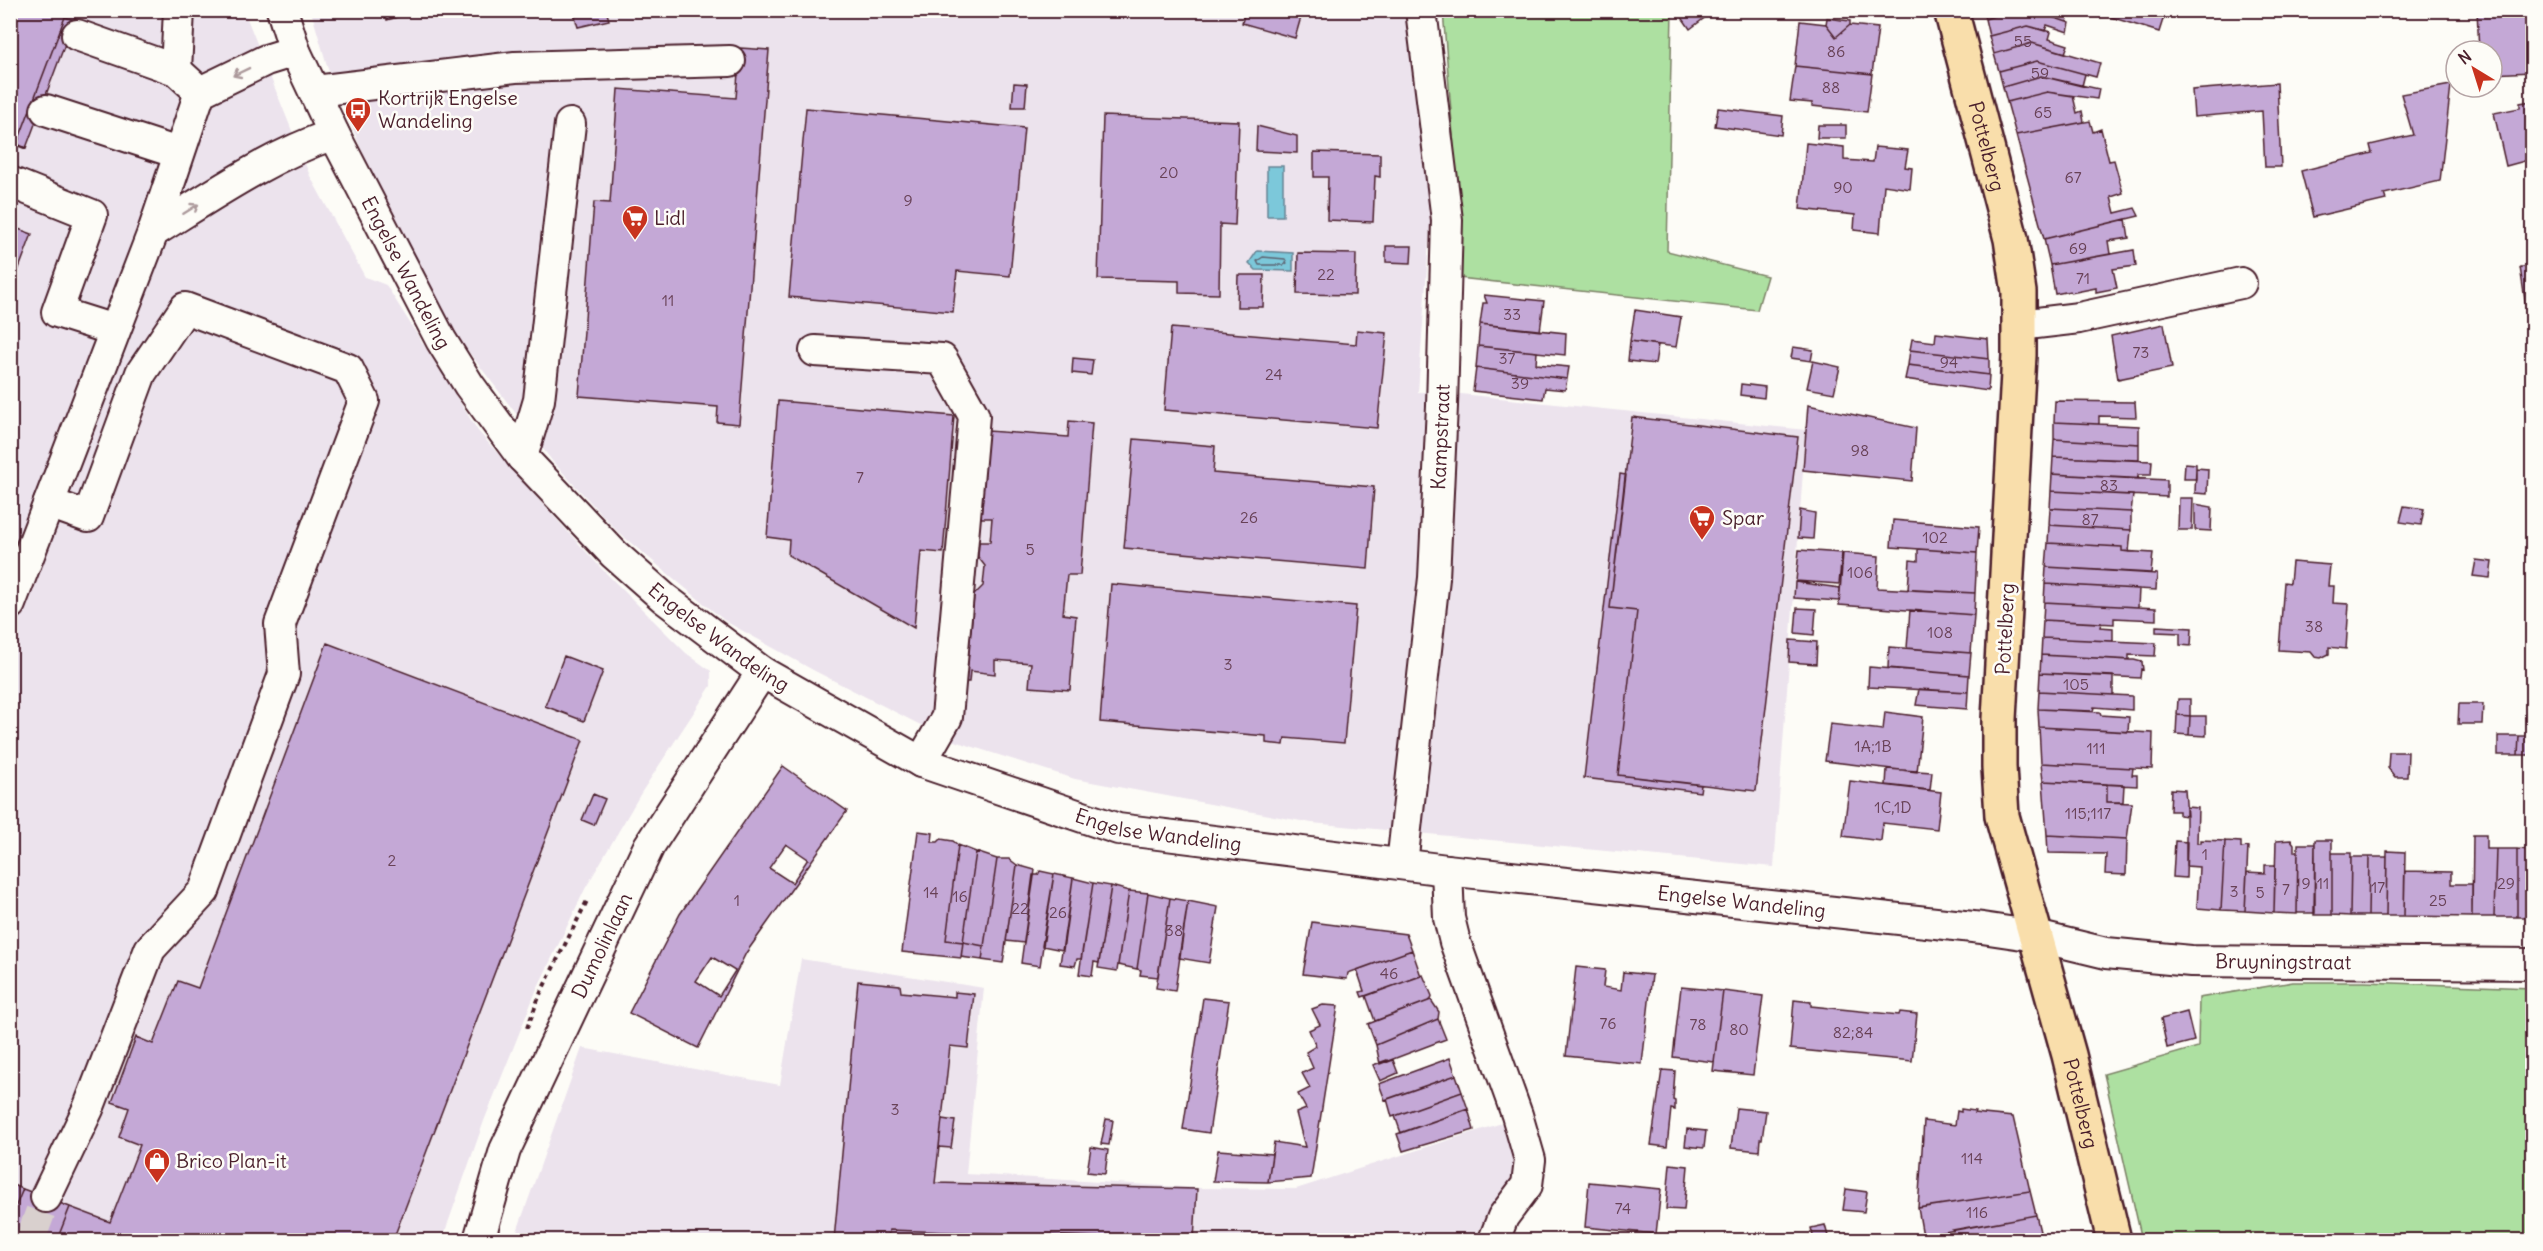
<svg xmlns="http://www.w3.org/2000/svg" width="2543" height="1251" viewBox="0 0 2543 1251" font-family="Delius,sans-serif">
<rect width="100%" height="100%" fill="#fdfcf7"/>
<filter id="ink" filterUnits="userSpaceOnUse"><feTurbulence type="fractalNoise" baseFrequency=".0167" numOctaves="2"/><feDisplacementMap in="SourceGraphic" scale="12" xChannelSelector="R" yChannelSelector="G"/><feConvolveMatrix kernelMatrix="1 2 1 2 8 2 1 2 1" color-interpolation-filters="sRGB"/></filter>
<g filter="url(#ink)">
<!-- built -->
<path fill="#ece3ed" d="M10 11H244L310 176 365 277 386 285 478 431 528 488 601 568 686 653 711 671V686L641 793 585 889 536 991 484 1121 442 1240H11Z
M311 11H1412L1431 213 1418 392 1451 393 1806 430 1774 867 1312 823 1075 779 948 739 813 670 725 621 619 533 553 462 459 339 382 199 329 72Z
M801 959 984 988 966 1174 1198 1188 1296 1189 1505 1122 1512 1149 1513 1172 1504 1197 1471 1240H514L582 1048 780 1085Z"/>
<!-- green -->
<path fill="#ade0a1" stroke="#7c8066" stroke-width="1.5" d="M1443 11H1672L1667 251 1767 276 1757 310 1459 278 1462 248Z
M2293 982H2365L2532 988V1240H2142L2104 1074 2198 1047 2199 998Z"/>
<!-- water -->
<path fill="#7bc8da" stroke="#678494" stroke-width="1.5" d="M1267 166H1283V216H1267Z
M1257 251 1293 253V271L1256 270 1249 263Z"/>
<g fill="none" stroke-linecap="round" stroke-linejoin="round">
<!-- shore -->
<path stroke="#5e6371" stroke-width="1.5" d="M1263 257 1285 259 1287 263 1284 265H1259L1257 261Z"/>
</g>
<!-- building -->
<path fill="#c4a8d6" stroke="#4a1f2b" stroke-width="1.5" fill-rule="evenodd" d="M10 10H78L74 20 65 17 17 144 26 149 10 143Z
M385 10H422L387 20Z
M606 10 609 20 578 27 573 11Z
M1245 10H1303L1295 38 1242 23Z
M1677 10H1710L1711 13 1690 29Z
M1982 10H2013L1985 19Z
M2013 10H2031L2070 23 2068 32 2047 25 2045 31 2028 26 1989 36 1985 19Z
M2031 10H2070L2067 22Z
M2088 10H2166L2159 32Z
M2435 10H2469L2470 13 2435 14Z
M2477 10H2532V35H2529L2531 72 2492 74V51H2479Z
M65 17 74 20 26 148 17 144Z
M1827 18 1850 21V25L1836 37 1826 24Z
M1800 21 1826 24 1836 37 1850 25 1878 28 1872 74 1795 66Z
M2028 26 2051 32 2049 39 2068 45 2065 53 2032 43 1994 54 1989 36Z
M2032 43 2100 63 2096 77 2037 61 1999 71 1994 54Z
M740 48 769 50 739 424 717 422 718 407 579 396 594 202 610 203 618 89 736 98Z
M2037 61 2085 74 2082 86 2041 76 2003 87 1999 71Z
M1795 66 1872 74 1867 112 1812 106V103L1790 101Z
M2041 76 2099 89 2097 99 2047 92 2007 102 2003 87Z
M1014 83 1027 84 1025 107H1012Z
M2277 83 2281 167H2265L2262 111 2194 117 2192 90Z
M2451 85 2440 181 2384 194 2386 200 2313 217 2301 171 2372 153 2370 145 2413 135 2401 94Z
M2047 92 2073 96 2077 113 2082 111 2084 122 2016 135 2007 102Z
M2532 101V159L2506 166 2494 113 2520 108V103Z
M806 108 1024 128 1010 276 957 271 953 312 789 297Z
M1718 108 1783 116 1781 135 1715 126Z
M1103 116 1239 121 1235 225 1220 224 1219 294 1179 293V281L1098 279Z
M2090 121 2093 132 2101 129 2109 161 2114 160 2123 193 2111 197 2115 213 2135 208 2139 216 2044 239 2016 135Z
M1818 125H1846V138H1817Z
M1257 126 1297 136V153L1256 151Z
M1806 143 1844 147V160L1873 162 1875 147 1908 150 1905 167 1912 168 1910 189 1884 185 1880 233 1854 230 1855 215 1800 209Z
M1314 152 1380 154V177L1375 176 1373 222 1327 220 1328 177H1314Z
M2126 219 2129 238 2108 241 2110 254 2050 265 2044 239Z
M10 226 32 234 10 292Z
M1386 246H1412L1411 263 1386 262Z
M2532 247V262H2526L2525 248Z
M2134 250 2136 266 2113 269 2117 288 2096 292V288L2071 293 2070 291 2055 294 2050 265Z
M1298 253 1356 254 1355 295 1297 294Z
M2520 267H2532V306L2526 307Z
M1238 275H1264L1263 307H1237Z
M1484 295 1544 301 1540 331 1480 324 1483 303H1487Z
M1635 310 1681 317 1676 347 1630 341Z
M1480 324 1566 333 1565 355 1478 346Z
M2164 324 2172 368 2118 379 2111 336Z
M1171 328 1356 344 1357 330 1387 333 1377 428 1164 410Z
M1936 333 1988 339 1989 359 1910 350 1912 339 1935 342Z
M1630 341 1658 345 1655 364 1628 361Z
M1478 346 1537 352 1536 364 1569 367 1567 379 1476 368Z
M1793 347 1813 350 1811 361 1791 358Z
M1910 350 1989 359V375L1908 365Z
M1073 358 1093 360 1091 375 1072 373Z
M1813 361 1840 367 1834 393 1807 388Z
M1908 365 1989 375 1988 391 1905 379Z
M1476 368 1567 379 1565 390 1545 388 1543 399 1473 391Z
M1741 384 1765 387 1764 398 1740 395Z
M778 401 954 416 943 553 921 551 914 628 788 555 789 540 767 537Z
M2055 401 2135 402 2136 417 2099 416V424L2054 422Z
M1808 405 1916 428 1912 481 1803 470Z
M1632 417 1798 437 1756 791 1618 775 1637 611 1610 608Z
M1069 421 1092 423 1080 575H1067L1063 614 1076 616 1070 690 1029 687 1031 663 995 660V674L970 671 969 682H966L974 595 983 586 985 566 978 557 979 542H990L992 518H981L988 431 1068 437Z
M2054 422 2139 426V444L2054 439Z
M1134 439 1215 446 1213 473 1374 487 1368 569 1124 548Z
M2054 439 2139 444V460L2053 457Z
M2053 457 2152 461 2151 475H2138V479L2052 474Z
M2185 463 2196 464V479H2184Z
M2196 468 2208 469 2207 494 2195 493Z
M1620 474 1626 475 1610 608 1637 611 1618 775 1701 785 1700 792 1584 778Z
M2052 474 2167 480V497L2051 491Z
M2051 491 2133 495 2131 512 2050 508Z
M2179 498H2193L2192 530H2178Z
M2195 504 2212 507 2211 531 2195 530Z
M2404 506 2424 509 2421 525 2400 522Z
M2050 508 2131 512V530L2049 525Z
M1800 510 1815 513 1813 539 1798 538Z
M1893 520 1979 527 1977 553 1891 547Z
M2049 525 2131 530 2129 552 2122 551V547L2048 543Z
M2048 543 2122 547V551L2153 553 2151 573 2046 567Z
M1918 549 1977 553 1975 593 1908 590 1910 560 1918 561Z
M1799 550 1842 553 1839 584 1796 581Z
M1843 553 1879 556 1877 588 1975 593 1974 615 1839 605Z
M2476 560 2492 562 2490 578 2473 576Z
M2292 562 2330 565 2328 586H2334L2333 603 2349 604 2346 649 2329 647V654L2321 658 2315 657 2311 652 2279 650 2284 582 2290 583Z
M2046 567 2157 574 2156 590 2045 584Z
M1795 582 1840 588 1839 601 1794 598Z
M1111 584 1356 606 1344 743 1285 738 1284 745 1266 743V736L1100 722Z
M2045 584 2139 589 2138 607 2044 602Z
M2044 602 2156 608V620L2114 618V624L2043 620Z
M1797 608 1816 609 1814 635 1795 633Z
M1910 610 1974 615 1971 653 1907 648Z
M2043 620 2101 623 2100 627 2113 628V641L2042 638Z
M2156 626 2192 628 2191 646 2180 645V633L2156 632Z
M2042 638 2156 643 2155 656 2129 655V660L2041 655Z
M1790 640 1817 642 1816 664 1789 662Z
M327 643 583 740 393 1240H57L70 1207 110 1222 140 1145 119 1137 129 1108 112 1102 136 1037 153 1044 178 981 198 988Z
M1889 647 1971 653 1969 675 1888 668Z
M2041 655 2134 660 2142 662 2143 670 2141 669 2140 678 2040 673Z
M564 656 603 671 584 721 545 706Z
M1869 667 1969 675 1968 692 1868 687Z
M2040 673 2113 676V695L2039 691Z
M1919 689 1968 692 1967 709 1916 705Z
M2039 691 2132 696V710L2094 707 2093 711 2038 709Z
M2178 699H2190V716L2177 715Z
M2459 704H2483L2482 724H2458Z
M2038 709 2100 712 2101 715 2129 717 2128 732 2039 727Z
M1885 712 1923 717 1917 772 1825 761 1830 724 1883 730Z
M2177 715 2190 716 2189 735 2176 734Z
M2190 716H2206V736L2189 735Z
M2039 727 2153 733 2152 769 2041 763Z
M2498 736H2519L2518 755H2498Z
M2519 736H2532V755H2518Z
M2389 752H2408L2407 777H2395L2388 768Z
M2041 763 2133 768 2132 775H2137V786L2043 781Z
M783 766 847 811 746 953 698 1048 629 1013 680 914ZM786 844 808 859 792 883 769 868ZM712 957 735 971 719 996 696 981Z
M1887 769 1932 772 1930 790 1886 785Z
M1850 781 1941 792 1937 829 1883 823 1881 841 1843 836Z
M2043 781 2107 784V802L2132 803 2127 839 2047 835Z
M2107 784 2124 785 2123 802H2107Z
M2171 789 2185 790 2187 816 2179 815V811H2170Z
M593 794 605 799 594 825 582 820Z
M2186 807 2198 808 2197 843H2201V840L2225 841 2221 910 2197 908 2199 867 2186 866Z
M918 831 933 833 932 842H938L941 839 953 841 958 845 946 940 963 942 961 958 902 952Z
M2047 835 2127 839 2126 875 2105 874 2106 854 2048 853Z
M2473 835H2486V849H2496L2494 917H2472Z
M2291 840 2294 844V851H2298L2297 914 2274 913 2276 841Z
M2315 840H2332V915H2314Z
M2175 841 2187 842 2186 878 2173 877Z
M2225 841 2241 842V848L2248 847 2245 911 2221 910Z
M2298 844H2315V913H2297Z
M958 845 976 852 963 942 946 940Z
M2496 849H2517V917H2494Z
M2517 849 2532 850V917H2517Z
M2387 851 2405 852 2404 916H2386Z
M976 852 997 859 984 946 963 942Z
M2332 853H2351L2350 916 2332 915Z
M2351 857H2369L2368 916H2350Z
M2369 857H2387L2386 916H2368Z
M997 859H1009L1017 865 1003 963 982 960Z
M1017 865 1035 870 1024 943 1006 941Z
M2265 865H2275L2274 913 2245 911 2247 872 2265 873Z
M1040 871 1054 874 1040 966 1021 963 1033 875H1038Z
M2405 871 2451 872V884H2472V917L2404 916Z
M1054 874 1073 878 1063 950 1042 946Z
M1073 878 1093 883 1081 959H1077L1075 966 1060 964Z
M1093 883 1111 886 1099 963 1094 962 1092 976 1079 974Z
M1111 886 1129 891 1117 971 1098 968Z
M1129 891 1148 893 1137 969 1118 965Z
M1148 893 1170 898 1158 977 1140 975 1141 970 1137 969Z
M1170 898 1188 901 1175 991 1156 988Z
M1188 901 1218 907 1209 963 1179 958Z
M1312 922 1406 934 1412 950 1348 973 1347 979 1303 974Z
M963 942 984 946 982 960 961 957Z
M1412 950 1421 976 1362 997 1360 992 1364 991 1357 970Z
M1576 967 1605 970 1603 987 1621 990 1623 972 1652 975 1642 1064 1566 1056Z
M1423 975 1432 996 1431 1000 1375 1021 1366 996Z
M858 981 900 985 901 992 955 997V992L974 994 968 1048 950 1046 935 1183 1197 1189 1194 1240 889 1230 888 1240H834Z
M1681 987 1723 991 1714 1062 1673 1057Z
M1723 991 1763 996 1753 1075 1713 1071Z
M1203 998 1229 1001 1209 1133 1183 1129Z
M1431 1000 1439 1012 1438 1019 1376 1045 1368 1024Z
M1794 1000 1811 1002V1006L1899 1015 1900 1012 1917 1014 1912 1061 1790 1049Z
M1323 1005 1338 1006 1311 1178 1268 1182 1274 1142 1305 1147 1296 1113 1306 1109 1298 1094 1310 1088 1302 1073 1313 1068 1306 1052 1316 1046 1309 1030 1320 1025 1312 1009Z
M2187 1012 2194 1041 2167 1048 2161 1019Z
M1438 1019 1446 1039 1380 1064 1376 1045Z
M1450 1058 1456 1075 1385 1100 1379 1084Z
M1387 1060 1388 1062 1393 1060 1398 1073 1380 1081 1373 1065Z
M1662 1070 1675 1071 1673 1100 1675 1101V1110L1671 1109 1667 1147 1651 1145Z
M1456 1075 1462 1092 1392 1117 1387 1099Z
M1462 1092 1468 1109 1401 1133 1395 1116Z
M1736 1108 1766 1111 1762 1139H1760L1759 1151 1731 1148Z
M1468 1109 1474 1130 1403 1151 1397 1134Z
M1961 1109 1975 1111 1974 1113 2013 1117 2030 1191 1918 1208 1924 1121 1955 1125 1957 1111 1961 1112Z
M942 1119 955 1121 951 1148 939 1147Z
M1106 1119 1113 1120 1109 1145 1101 1144Z
M1687 1129 1706 1131 1704 1148 1685 1146Z
M1091 1147 1108 1150 1105 1174 1087 1172Z
M1218 1150 1272 1154 1268 1182 1213 1181Z
M1670 1164 1688 1166 1684 1210 1666 1209Z
M1589 1182 1661 1189 1656 1234 1585 1227Z
M10 1184 23 1189 10 1220Z
M23 1189 70 1207 57 1240H10V1220Z
M1846 1189 1867 1192 1864 1212 1843 1210Z
M2030 1191 2036 1215 1923 1236 1918 1208Z
M2036 1215 2042 1240H1940L1954 1238 1952 1230Z
M1825 1225 1829 1240H1814L1811 1228Z
M889 1230 1176 1240H888Z"/>
<g fill="none" stroke-linecap="round" stroke-linejoin="round">
<!-- minor-tunnel -->
<path stroke="#d9d0ce" stroke-width="30" stroke-dasharray="30 15" stroke-linecap="butt" d="M30 1240 46 1197"/>
<!-- minor casing -->
<g stroke="#4a1f2b" stroke-width="34">
<g id="minor">
<path id="s1" d="M282 10 295 51 334 134 441 340 469 385 522 457 614 554 664 598 762 672 921 762 1118 829 1447 870 1982 928 2036 936 2106 953 2191 961 2532 964"/>
<path d="M77 35 176 70 200 92"/>
<path d="M295 51 266 60 200 92 153 232C211 196 269 156 334 134"/>
<path d="M176 70 179 10"/>
<path d="M315 91 515 67 730 61"/>
<path d="M46 110 178 153"/>
<path d="M10 182 92 215 57 312 114 330"/>
<path d="M2019 325 2079 318 2241 283"/>
<path d="M815 351 942 359 974 416 947 717 921 762"/>
<path d="M522 457 539 400 570 124"/>
<path d="M10 604 153 232"/>
<path id="s2" d="M1402 864 1434 578 1442 406 1447 220 1421 10"/>
<path d="M1447 870 1449 918 1455 942 1517 1115 1530 1160 1527 1185 1503 1217 1494 1240"/>
<path d="M46 1197 88 1109 150 949 204 891 284 674 280 624 364 401 348 369 185 308 141 373 88 517 49 503"/>
<path id="s3" d="M479 1240 505 1150 649 846 762 672"/>
</g>
</g>
<!-- major casing -->
<g stroke="#4a1f2b" stroke-width="38">
<g id="major">
<path id="s4" d="M1951 10 2011 239 2019 292V355L1999 719V767L2002 816 2069 1055 2114 1240"/>
</g>
</g>
<!-- path -->
<path stroke="#4a1f2b" stroke-width="4" stroke-dasharray="4.5 4.5" stroke-linecap="butt" d="M527 1028 541 992 588 899"/>
<!-- minor -->
<use href="#minor" stroke="#fdfcf7" stroke-width="30"/>
<!-- major -->
<use href="#major" stroke="#f9deab" stroke-width="33"/>
</g>
<!-- one-way arrows -->
<defs><path id="oneway-shaft" d="M-6 0H5M1.5-3L5.5 0L1.5 3" fill="none" stroke-width="1.6" stroke-linecap="round" stroke-linejoin="round" transform="scale(1.5)"/></defs>
<g stroke="#ac999b">
<use href="#oneway-shaft" transform="translate(241 72) rotate(154)"/>
<use href="#oneway-shaft" transform="translate(191 209) rotate(-32)"/>
</g>
</g>
<!-- icons -->
<defs>
<g id="bus-pin" transform="scale(1.35)"><path d="M0 17L-7.5 6A9.5 9.5 0 1 1 7.5 6Z" fill="#c8321e" stroke="#fdfcf7"/><path d="M-5-6H5V4H4V6H2V4H-2V6H-4V4H-5ZM-3.5-4V0h7V-4ZM-3.5 1.2v1.5H-2V1.2ZM2 1.2v1.5H3.5V1.2Z" fill="#fff"/></g>
<g id="supermarket-pin" transform="scale(1.35)"><path d="M0 17L-7.5 6A9.5 9.5 0 1 1 7.5 6Z" fill="#c8321e" stroke="#fdfcf7"/><path d="M-6-5.5h2.5l.6 2H6L4.5 2H-2.5L-4.4-4H-6ZM-1.5 3.2a1.3 1.3 0 1 0 .1 0ZM3 3.2a1.3 1.3 0 1 0 .1 0Z" fill="#fff"/></g>
<g id="shop-pin" transform="scale(1.35)"><path d="M0 17L-7.5 6A9.5 9.5 0 1 1 7.5 6Z" fill="#c8321e" stroke="#fdfcf7"/><path d="M-5-2.5h2.3a2.7 3.5 0 0 1 5.4 0H5L5.5 6h-11ZM-1.5-2.5h3a1.5 2.3 0 0 0-3 0Z" fill="#fff"/></g>
</defs>
<g fill-rule="evenodd">
<use href="#bus-pin" x="358" y="110"/>
<use href="#supermarket-pin" x="635" y="218"/>
<use href="#supermarket-pin" x="1702" y="518"/>
<use href="#shop-pin" x="157" y="1161"/>
</g>
<g text-anchor="middle" stroke-width="5" stroke-linejoin="round" paint-order="stroke">
<!-- number labels -->
<g font-size="16" fill="#684156">
<text x="2023" y="47">55</text>
<text x="1836" y="57">86</text>
<text x="2040" y="79">59</text>
<text x="1831" y="93">88</text>
<text x="2043" y="118">65</text>
<text x="1169" y="178">20</text>
<text x="2073" y="183">67</text>
<text x="1843" y="193">90</text>
<text x="908" y="206">9</text>
<text x="2078" y="254">69</text>
<text x="1326" y="280">22</text>
<text x="2083" y="284">71</text>
<text x="668" y="306">11</text>
<text x="1512" y="320">33</text>
<text x="2141" y="358">73</text>
<text x="1507" y="364">37</text>
<text x="1949" y="368">94</text>
<text x="1274" y="380">24</text>
<text x="1520" y="389">39</text>
<text x="1860" y="456">98</text>
<text x="860" y="483">7</text>
<text x="2109" y="491">83</text>
<text x="1249" y="523">26</text>
<text x="2090" y="525">87</text>
<text x="1935" y="543">102</text>
<text x="1030" y="555">5</text>
<text x="1860" y="578">106</text>
<text x="2314" y="632">38</text>
<text x="1940" y="638">108</text>
<text x="1228" y="670">3</text>
<text x="2076" y="690">105</text>
<text x="1873" y="752">1A;1B</text>
<text x="2096" y="754">111</text>
<text x="1893" y="813">1C,1D</text>
<text x="2088" y="819">115;117</text>
<text x="2205" y="860">1</text>
<text x="392" y="866">2</text>
<text x="2306" y="889">9</text>
<text x="2323" y="889">11</text>
<text x="2506" y="889">29</text>
<text x="2378" y="893">17</text>
<text x="2286" y="895">7</text>
<text x="2234" y="897">3</text>
<text x="931" y="898">14</text>
<text x="2260" y="898">5</text>
<text x="960" y="902">16</text>
<text x="737" y="906">1</text>
<text x="2438" y="906">25</text>
<text x="1020" y="914">22</text>
<text x="1058" y="918">26</text>
<text x="1174" y="936">38</text>
<text x="1389" y="979">46</text>
<text x="1608" y="1029">76</text>
<text x="1698" y="1030">78</text>
<text x="1739" y="1035">80</text>
<text x="1853" y="1038">82;84</text>
<text x="895" y="1115">3</text>
<text x="1972" y="1164">114</text>
<text x="1623" y="1214">74</text>
<text x="1977" y="1218">116</text>
</g>
<!-- poi labels -->
<g font-size="20" fill="#4a1f2b" stroke="#fdfcf7" text-anchor="start">
<text x="378" y="105">Kortrijk Engelse<tspan x="378" dy="23">Wandeling</tspan></text>
<text x="654" y="225">Lidl</text>
<text x="1722" y="525">Spar</text>
<text x="176" y="1168">Brico Plan-it</text>
</g>
<!-- street labels -->
<g font-size="20" fill="#4a1f2b" stroke="#fdfcf7">
<text dy="7" stroke="none"><textPath href="#s4" startOffset="141">Pottelberg</textPath></text>
<text dy="7" stroke="none"><textPath href="#s1" startOffset="291">Engelse Wandeling</textPath></text>
<text dy="7" stroke="none"><textPath href="#s2" startOffset="429">Kampstraat</textPath></text>
<text transform="translate(2005 629) rotate(-87)" y="7">Pottelberg</text>
<text dy="7" stroke="none"><textPath href="#s1" startOffset="777">Engelse Wandeling</textPath></text>
<text dy="7" stroke="none"><textPath href="#s1" startOffset="1263">Engelse Wandeling</textPath></text>
<text dy="7" stroke="none"><textPath href="#s1" startOffset="1851">Engelse Wandeling</textPath></text>
<text dy="7" stroke="none"><textPath href="#s3" startOffset="320">Dumolinlaan</textPath></text>
<text dy="7" stroke="none"><textPath href="#s1" startOffset="2397">Bruyningstraat</textPath></text>
<text dy="7" stroke="none"><textPath href="#s4" startOffset="1113">Pottelberg</textPath></text>
</g>
</g>
<!-- margin -->
<rect width="2543" height="1251" fill="none" stroke="#fdfcf7" stroke-width="36"/>
<rect x="18" y="18" width="2507" height="1215" fill="none" stroke="#4a1f2b" stroke-width="2" filter="url(#ink)"/>
<!-- north arrow -->
<g transform="translate(2474 69) rotate(322)"><circle r="28" fill="#fdfcf7" stroke="#b5a4a5" stroke-width="1.5"/>
<path d="M0-4.5L10 22L0 15L-10 22Z" fill="#c8321e"/>
<text y="-9" font-size="16" font-weight="bold" text-anchor="middle" fill="#4a1f2b">N</text>
</g>
</svg>
